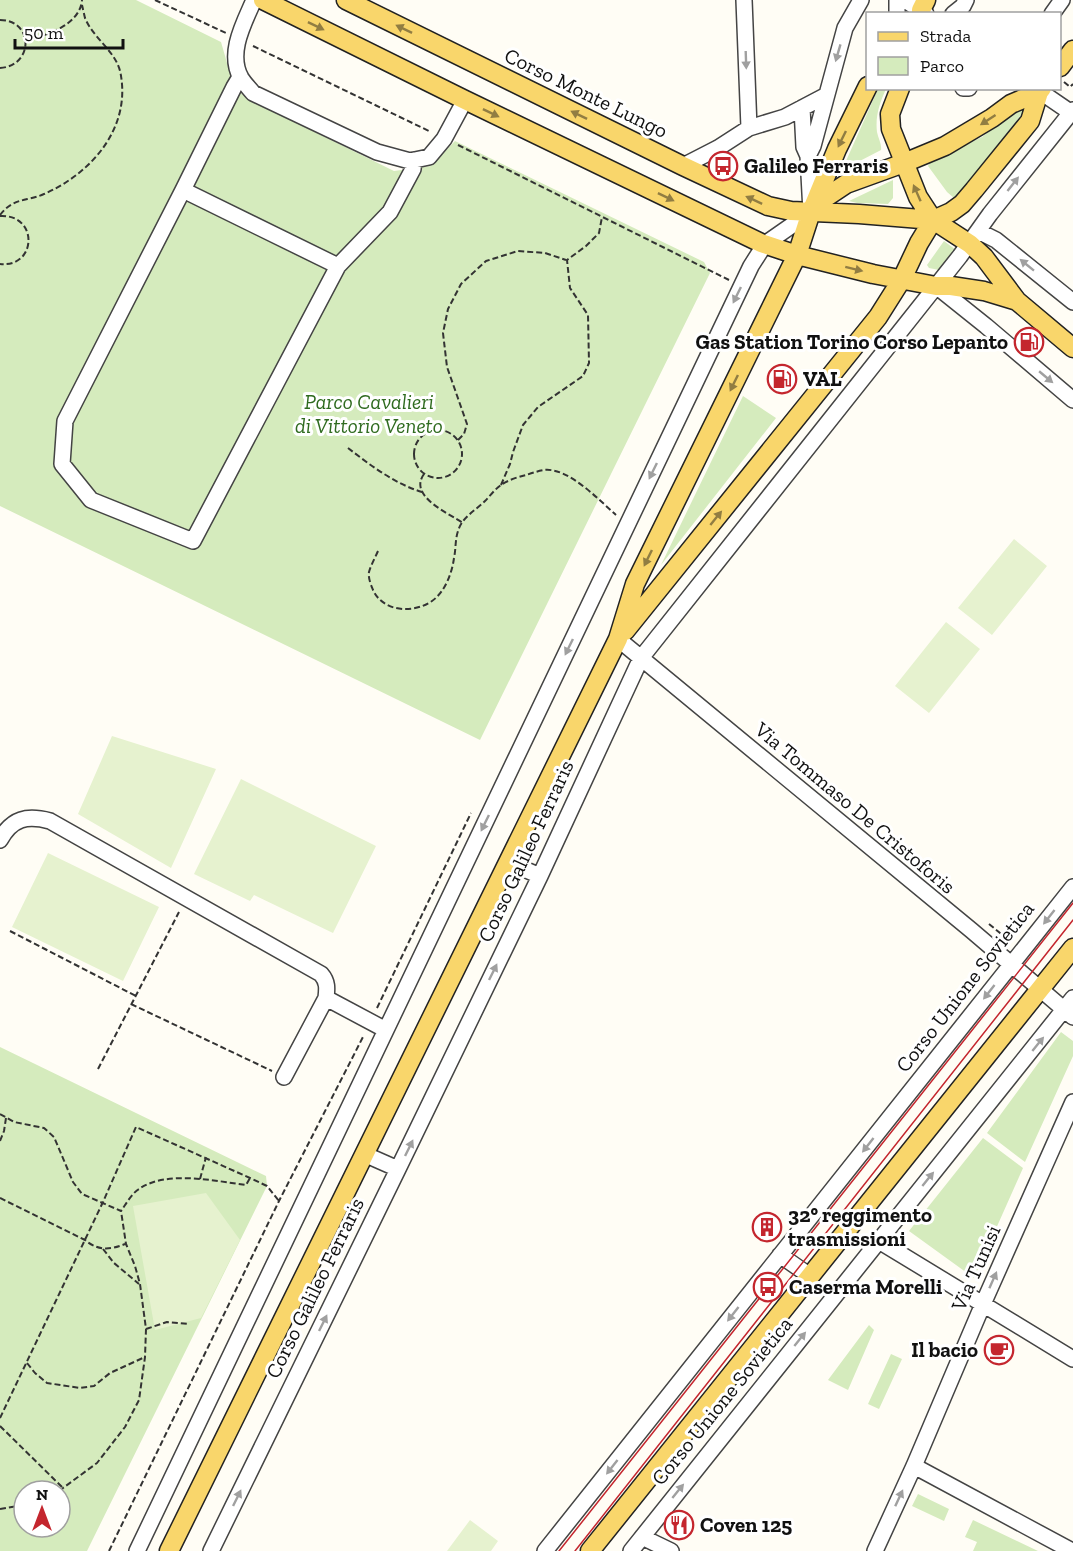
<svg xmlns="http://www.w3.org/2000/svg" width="1073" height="1551" viewBox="0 0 1073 1551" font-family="'Zilla Slab',serif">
<rect width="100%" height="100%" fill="#fffdf5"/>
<!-- green -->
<path fill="#d5ebbd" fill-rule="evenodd" d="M0 0H136L221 42 234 87 248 99 394 171 431 166 455 141 704 262 710 273 480 740 0 506Z
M878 89H886C880 102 875 116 877 132 878 138 882 144 881 150L854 164 849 165 846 161Z
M1021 106 1026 109 965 186 954 198 947 192 928 166 930 162 982 137Z
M893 180V198L888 204 857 203 849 201Z
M944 241 956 250 939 270 929 268 927 265Z
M743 396 776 418 661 565Z
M1061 1032 1073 1041V1056L1025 1162 987 1133Z
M0 1047 266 1176 267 1186 87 1551H0ZM24 1491H60V1527H24Z
M983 1138 1023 1168 974 1278 909 1231Z
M869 1325 874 1330 848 1390 828 1380Z
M891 1354 902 1359 879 1409 868 1404Z
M918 1494 949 1509 944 1521 912 1506Z
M973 1520 1038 1551H973L977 1542 965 1537Z"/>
<!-- pitch -->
<path fill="#e6f2cf" d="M1014 539 1047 566 992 635 958 608Z
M946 622 980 649 929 713 895 686Z
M112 736 216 769 171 868 78 814Z
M241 779 376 846 333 933 254 895 250 901 194 874Z
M48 853 159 907 123 981 12 927Z
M206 1193 240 1240 201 1318 155 1330 133 1206Z
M470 1520 498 1541 491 1551H447Z"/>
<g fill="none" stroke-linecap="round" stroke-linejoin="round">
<!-- minor casing -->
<g stroke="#444" stroke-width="18">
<path id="minor" d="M254 0C244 23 227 53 241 78 244 83 249 88 253 93L377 152 410 161 429 157 444 139 465 100
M744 0 749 128
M897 0V14
M905 0 926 14
M953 14 963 6 966 0
M1052 14 1062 0
M240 77 234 87 183 190 65 421 62 464 91 500 193 541 338 266 390 212 413 169 414 160
M963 88H969
M1035 88 1073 114
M808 156 813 146 845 28 861 0
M683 166 718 148 749 128 785 117 825 96
M183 190 338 266
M978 231 996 240 1073 302
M936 286 986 326 1073 400
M618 639 971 930 1073 1017
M0 840C12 818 27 815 50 821L321 974C328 982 327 989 326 998L284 1077
M508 862 540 876
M326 998 386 1030
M364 1154 398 1169
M879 1241 1073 1359
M780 1255 810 1276
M914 1466 1072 1551
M642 1537 671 1551
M137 1551 751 266 765 244 811 212 808 156 804 147 802 108
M211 1551 398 1169 540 876 641 658 960 256 990 214 1073 110
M545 1551 1073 887
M631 1551 1073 998
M875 1551 914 1466 983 1304 1073 1102"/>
</g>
<!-- major casing -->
<g stroke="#222" stroke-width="21">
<path id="major" d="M263 0 465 100 761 243 797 255 873 274 936 286H951L984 291 1017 301
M346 0 683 166 768 206 791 211 859 214 933 220 951 212 962 204 974 190 1030 121 1039 92 1042 88
M921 14V10L926 0
M1060 67 1073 50
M900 88 890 114 891 129 918 197 933 220 970 244 984 257 1017 301 1073 348
M814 209 825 198 846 184 904 163 945 146 992 118 1011 104 1039 92
M625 631 878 317 902 279 919 243 933 220
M169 1551 618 639 635 584 797 255 811 212 837 149 868 86
M590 1551 1073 948"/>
</g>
<!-- path -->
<path stroke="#333" stroke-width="2" stroke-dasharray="6 3" stroke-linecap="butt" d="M155 0 226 33
M0 20C34 20 34 66 0 68
M26 40C46 36 80 25 82 0
M253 46 431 132
M1064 82 1070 87 1073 84
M458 145 729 280
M0 215C14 197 26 202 44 194 90 174 130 130 121 76 118 52 94 40 85 18 84 14 83 9 82 5
M0 216C39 214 37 268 0 264
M414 454a24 24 0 1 1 48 0a24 24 0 1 1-48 0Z
M458 440 464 434 467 424 447 367 443 333 448 309 461 284 486 261 518 251 545 253 566 260
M348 448C370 465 395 484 422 492
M424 474C408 496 448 513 463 523
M501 485 510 464 513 452 523 425 538 407 583 376 589 363 588 315 570 288 567 260 586 246 599 233 602 217
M378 551C375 558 371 565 369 572 368 578 371 585 373 590 383 612 413 614 432 601 445 592 452 573 454 558 456 549 455 540 458 531 462 517 475 511 485 501 490 496 495 489 501 485 508 480 518 477 526 475 532 473 538 471 544 470 568 467 599 500 616 515
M989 924 1010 941
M10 931 136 996
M131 1004 272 1071
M377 1008 471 813
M98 1069 179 912
M0 1114 14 1122 44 1128 54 1137 73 1182 82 1194 121 1211C126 1204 132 1193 139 1189 166 1170 215 1181 246 1185L250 1178
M0 1141 4 1131 6 1118
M200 1179 206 1157
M0 1198 85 1240C98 1251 110 1250 125 1244
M103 1249 114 1263 139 1284
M146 1329 167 1322 189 1324
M27 1363 35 1373 47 1383 80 1388 94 1386 110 1373 145 1357
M0 1418 103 1202 136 1127 250 1178 267 1186 279 1201
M0 1426 63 1488
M60 1492 63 1488 97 1463 125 1427 139 1400 145 1357 146 1329 140 1284 135 1266 126 1244 121 1211
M0 1509 24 1505
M109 1551 279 1201 364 1035"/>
<!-- minor -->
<use href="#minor" stroke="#fff" stroke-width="15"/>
<!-- major -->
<use href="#major" stroke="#f9d66b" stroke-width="18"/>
<!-- tram -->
<path stroke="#c4262e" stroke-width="1.5" d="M559 1551 1073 903
M575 1551 1073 920"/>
</g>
<!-- one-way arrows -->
<defs><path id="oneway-solid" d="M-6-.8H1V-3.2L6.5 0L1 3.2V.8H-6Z" transform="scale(1.5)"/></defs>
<g fill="#917d42">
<use href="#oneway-solid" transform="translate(316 26) rotate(26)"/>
<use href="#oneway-solid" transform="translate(404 29) rotate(-154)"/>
<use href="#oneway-solid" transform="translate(491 113) rotate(26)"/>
<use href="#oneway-solid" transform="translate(579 115) rotate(-154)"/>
<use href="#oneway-solid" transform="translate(988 120) rotate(147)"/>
<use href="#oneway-solid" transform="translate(842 139) rotate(116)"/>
<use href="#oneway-solid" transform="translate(917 193) rotate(-114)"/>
<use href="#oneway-solid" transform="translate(666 197) rotate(26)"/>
<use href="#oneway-solid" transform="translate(754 200) rotate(-155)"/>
<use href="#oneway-solid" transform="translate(854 269) rotate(14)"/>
<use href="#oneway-solid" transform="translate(734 383) rotate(116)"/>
<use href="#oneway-solid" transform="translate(716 518) rotate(-51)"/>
<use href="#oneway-solid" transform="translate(648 558) rotate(116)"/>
</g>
<g fill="#a0a0a0">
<use href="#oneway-solid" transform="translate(838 53) rotate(106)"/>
<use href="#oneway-solid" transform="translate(746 60) rotate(88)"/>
<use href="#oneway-solid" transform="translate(1013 184) rotate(-52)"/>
<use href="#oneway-solid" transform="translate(1027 265) rotate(-141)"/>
<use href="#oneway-solid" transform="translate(737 295) rotate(116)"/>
<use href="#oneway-solid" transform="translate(1046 377) rotate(40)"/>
<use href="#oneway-solid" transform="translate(653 471) rotate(116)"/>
<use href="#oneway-solid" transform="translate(569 647) rotate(116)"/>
<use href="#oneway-solid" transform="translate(485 823) rotate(116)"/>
<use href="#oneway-solid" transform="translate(1049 917) rotate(128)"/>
<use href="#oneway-solid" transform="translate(493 972) rotate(-64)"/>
<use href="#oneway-solid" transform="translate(989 992) rotate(128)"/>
<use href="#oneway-solid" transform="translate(1038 1044) rotate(-51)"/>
<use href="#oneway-solid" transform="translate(868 1145) rotate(128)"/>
<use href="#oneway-solid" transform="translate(409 1148) rotate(-64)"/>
<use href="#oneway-solid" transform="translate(928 1179) rotate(-51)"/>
<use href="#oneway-solid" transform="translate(993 1280) rotate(-66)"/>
<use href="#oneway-solid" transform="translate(733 1314) rotate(128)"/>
<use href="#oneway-solid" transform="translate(323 1323) rotate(-64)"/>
<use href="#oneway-solid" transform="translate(800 1339) rotate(-51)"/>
<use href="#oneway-solid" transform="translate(612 1467) rotate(128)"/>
<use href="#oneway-solid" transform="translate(678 1491) rotate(-51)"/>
<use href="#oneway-solid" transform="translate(237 1498) rotate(-64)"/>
<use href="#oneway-solid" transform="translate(899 1498) rotate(-65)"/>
</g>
<!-- icons -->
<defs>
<g id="bus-ring" transform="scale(1.5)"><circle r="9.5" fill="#fff" stroke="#c4262e" stroke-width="1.5"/><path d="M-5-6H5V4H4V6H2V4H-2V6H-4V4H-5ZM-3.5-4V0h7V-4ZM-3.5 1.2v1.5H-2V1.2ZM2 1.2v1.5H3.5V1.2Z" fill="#c4262e"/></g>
<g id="fuel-ring" transform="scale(1.5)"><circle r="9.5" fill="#fff" stroke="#c4262e" stroke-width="1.5"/><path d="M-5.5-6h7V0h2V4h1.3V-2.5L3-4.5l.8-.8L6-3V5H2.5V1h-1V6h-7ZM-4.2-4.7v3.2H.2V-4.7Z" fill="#c4262e"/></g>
<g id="building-ring" transform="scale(1.5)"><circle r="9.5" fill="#fff" stroke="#c4262e" stroke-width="1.5"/><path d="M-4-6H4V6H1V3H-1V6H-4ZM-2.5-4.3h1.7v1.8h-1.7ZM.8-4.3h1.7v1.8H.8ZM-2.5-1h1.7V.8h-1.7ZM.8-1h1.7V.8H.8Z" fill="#c4262e"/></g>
<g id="cafe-ring" transform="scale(1.5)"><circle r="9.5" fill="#fff" stroke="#c4262e" stroke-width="1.5"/><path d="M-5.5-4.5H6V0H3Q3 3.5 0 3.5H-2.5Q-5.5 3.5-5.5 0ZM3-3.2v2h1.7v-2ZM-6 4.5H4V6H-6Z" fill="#c4262e"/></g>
<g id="restaurant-ring" transform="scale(1.5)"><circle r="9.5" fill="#fff" stroke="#c4262e" stroke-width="1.5"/><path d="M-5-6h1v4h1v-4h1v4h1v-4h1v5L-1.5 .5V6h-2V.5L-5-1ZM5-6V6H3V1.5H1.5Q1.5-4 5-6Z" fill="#c4262e"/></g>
</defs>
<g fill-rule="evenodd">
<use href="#bus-ring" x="723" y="166"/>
<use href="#fuel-ring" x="1029" y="342"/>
<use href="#fuel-ring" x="782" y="379"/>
<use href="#building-ring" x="767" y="1227"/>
<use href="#bus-ring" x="768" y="1287"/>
<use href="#cafe-ring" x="999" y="1350"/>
<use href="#restaurant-ring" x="679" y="1525"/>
</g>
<g text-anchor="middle" stroke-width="6" stroke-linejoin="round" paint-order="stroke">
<!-- street labels -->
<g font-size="21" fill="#111" stroke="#fff">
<text transform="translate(586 93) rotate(26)" y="7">Corso Monte Lungo</text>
<text transform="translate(855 808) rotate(40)" y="7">Via Tommaso De Cristoforis</text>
<text transform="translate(526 851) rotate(-65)" y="7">Corso Galileo Ferraris</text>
<text transform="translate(965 987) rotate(-52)" y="7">Corso Unione Sovietica</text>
<text transform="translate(976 1268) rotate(-66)" y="7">Via Tunisi</text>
<text transform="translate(315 1288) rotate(-64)" y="7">Corso Galileo Ferraris</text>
<text transform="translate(722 1401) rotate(-51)" y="7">Corso Unione Sovietica</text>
</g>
<!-- poi labels -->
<g font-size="21" font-weight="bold" fill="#111" stroke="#fff" text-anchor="start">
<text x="744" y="173">Galileo Ferraris</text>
<text x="1008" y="349" text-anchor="end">Gas Station Torino Corso Lepanto</text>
<text x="803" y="386">VAL</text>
<text x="788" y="1222">32° reggimento<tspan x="788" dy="24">trasmissioni</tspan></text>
<text x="789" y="1294">Caserma Morelli</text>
<text x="978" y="1357" text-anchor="end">Il bacio</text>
<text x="700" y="1532">Coven 125</text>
</g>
<!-- park labels -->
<g font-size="21" font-style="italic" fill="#2f6b1f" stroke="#fff">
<text x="369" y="409">Parco Cavalieri<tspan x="369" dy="24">di Vittorio Veneto</tspan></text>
</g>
</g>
<!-- legend -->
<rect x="866" y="12" width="195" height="78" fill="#ffffff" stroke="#a0a0a0" stroke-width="1.5"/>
<rect x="878" y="32" width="30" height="9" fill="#f9d66b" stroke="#a0a0a0" stroke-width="1.5"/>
<text x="920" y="42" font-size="18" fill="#111111">Strada</text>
<rect x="878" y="57" width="30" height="18" fill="#d5ebbd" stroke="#a0a0a0" stroke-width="1.5"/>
<text x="920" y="72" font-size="18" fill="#111111">Parco</text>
<!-- north arrow -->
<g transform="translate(42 1509)"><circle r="28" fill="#ffffff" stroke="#a0a0a0" stroke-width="1.5"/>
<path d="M0-4.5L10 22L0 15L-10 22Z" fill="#c4262e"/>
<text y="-9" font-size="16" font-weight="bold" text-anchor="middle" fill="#111111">N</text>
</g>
<!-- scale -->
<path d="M15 39v9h108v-9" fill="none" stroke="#111111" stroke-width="3"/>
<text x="24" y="39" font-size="18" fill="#111111" stroke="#ffffff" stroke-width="4.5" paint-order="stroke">50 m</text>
</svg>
